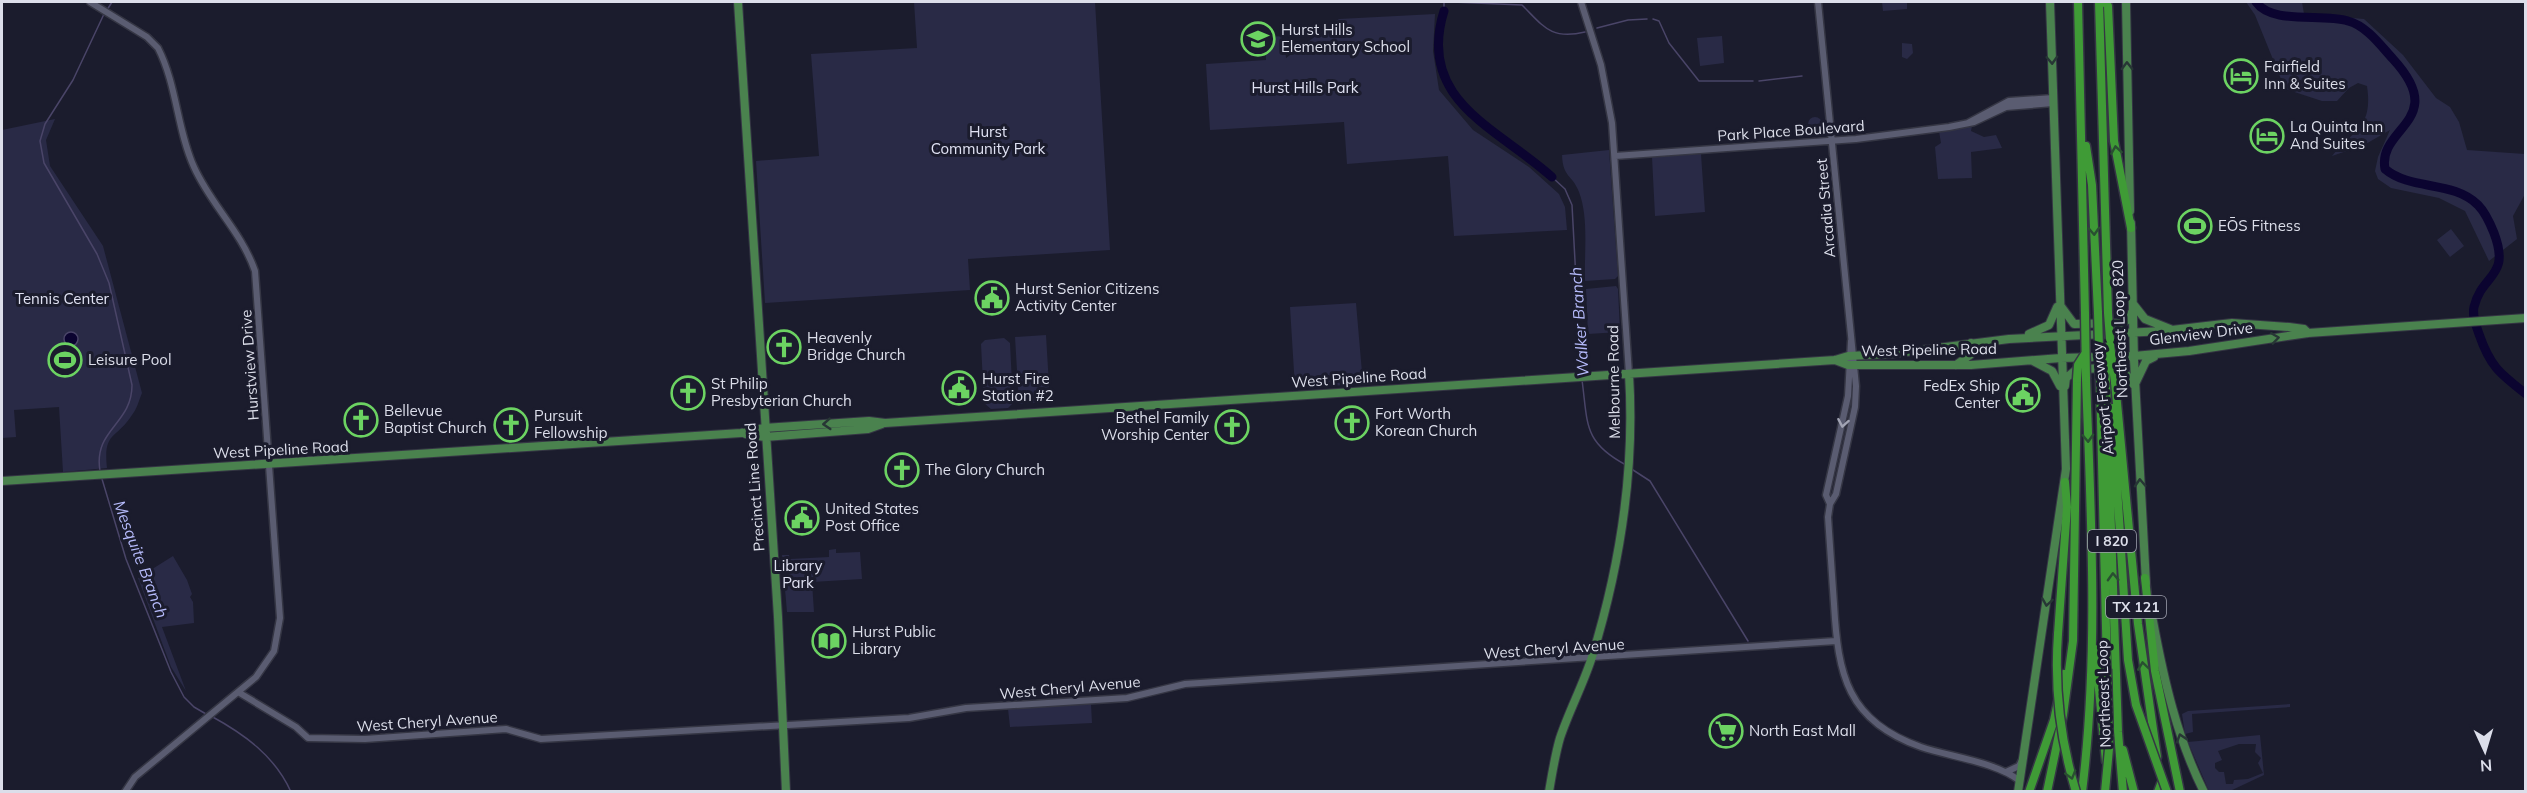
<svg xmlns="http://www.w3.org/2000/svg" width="2527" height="793" viewBox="0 0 2527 793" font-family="Mulish,sans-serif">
<rect width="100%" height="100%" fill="#1b1c2d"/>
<!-- green -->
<path fill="#292a46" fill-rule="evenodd" d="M914 2H1095L1110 250 968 259 970 290 765 303 756 161 819 156 811 54 917 48Z
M1882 2H1907V9L1883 11Z
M2246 2H2302L2304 14 2364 19 2403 55 2436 98 2450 107 2459 122 2467 150 2525 154V194L2513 216 2517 239 2489 261 2465 211 2439 198 2391 188 2378 179 2375 171 2378 157 2390 130 2364 145 2332 156C2355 129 2373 127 2367 86L2358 83 2349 88 2337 101H2322L2285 89 2255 15Z
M1435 14 1433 51 1439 90 1473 130 1529 167 1559 194 1565 207 1567 230 1454 236 1448 156 1347 164 1344 122 1210 130 1206 64 1266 60 1265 37 1284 36 1286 58 1339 19Z
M1722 36 1724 63 1700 66 1697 38Z
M1902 43 1912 44 1913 53 1907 59 1902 57Z
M1808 124a7 7 0 1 1 14 0a7 7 0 1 1-14 0Z
M55 119 46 140 50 166 103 246 142 393C139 400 137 409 132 415 116 440 103 431 107 468L63 472 59 407 14 410 16 437 2 438V130Z
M1972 126 1971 131 1984 137 1996 135 2002 148 1971 152 1972 178 1938 179 1935 147 1941 143 1939 131Z
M1609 150 1618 276 1615 279 1585 281C1584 253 1589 218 1579 192 1572 174 1563 178 1562 155Z
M1701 154 1705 212 1655 216 1652 157Z
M2451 229 2464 246 2450 257 2437 240Z
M1616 286 1618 289 1620 332 1588 334 1586 289Z
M1356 303 1363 384 1295 388 1290 307Z
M1046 335 1050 402 1019 404 1015 337Z
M1004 338 1010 343 1013 403 1008 408 991 409 984 403 981 344 985 340Z
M836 549V553L860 552 862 579 812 582 814 612H787L782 555H789L790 559 829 557V550Z
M173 556 187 580 192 594 190 597 193 602 194 623 162 627 186 691 171 667 138 578Z
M1091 704 1092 723 1010 727 1008 709Z
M2290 704V707L2192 714 2193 732 2185 734 2182 714 2188 711Z
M2260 735 2264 775 2230 791H2209L2188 742ZM2239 744H2256L2255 752 2261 758 2258 763 2263 773 2248 779 2234 780 2233 784H2226L2224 772H2219L2215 768V763L2222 760 2218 751Z"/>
<!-- water -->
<path fill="#0b0430" stroke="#4a4568" stroke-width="1.5" d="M64 339a7 7 0 1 1 14 0a7 7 0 1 1-14 0Z
M62 347 72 349 73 355 71 358 80 361 70 372 66 364 63 366 57 362 60 358 58 349Z"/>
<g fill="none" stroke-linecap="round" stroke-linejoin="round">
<!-- stream -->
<path stroke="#4a4568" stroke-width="1.5" d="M1444 2V11
M1452 2 1522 5C1544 27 1551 40 1585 32
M107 10 112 2
M1653 19 1659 21 1669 43 1699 81H1753
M1597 28 1628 20 1647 19
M1759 81 1802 76
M1552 177 1565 189 1572 205 1581 373
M1582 380C1588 424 1583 442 1626 465
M1630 468 1650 481 1748 641
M100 471C93 429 132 425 132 385L109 283 97 254 44 163 40 141 45 124 73 80 104 14
M102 479 126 559 171 672 184 697 194 707 206 714
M211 716C244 734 275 756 291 792"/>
<!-- river -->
<path stroke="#0b0430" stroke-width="9" d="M2256 2C2272 25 2322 13 2348 21 2367 26 2381 46 2393 59 2450 121 2377 127 2385 169 2411 191 2453 180 2478 205 2485 212 2490 223 2494 233 2511 278 2482 273 2474 307 2472 316 2476 325 2479 334 2490 366 2499 373 2526 394
M1444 11C1416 101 1498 128 1552 177"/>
<!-- minor casing -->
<g stroke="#353644" stroke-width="9">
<path id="minor" d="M90 2 147 37 158 48C177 85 177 130 194 167 211 205 241 231 255 271L280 618 274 651 256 677 135 777 125 792
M1581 2 1601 65 1612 123 1629 374
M1818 2 1856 386 1855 407 1836 494 1830 504
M1968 123 2009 101 2053 98
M1615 156 1856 139 1949 127 1974 122 2006 107 2053 103
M1851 341 1848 396 1826 495 1830 504 1828 517C1830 546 1832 575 1834 604 1838 675 1847 721 1921 747 1951 757 1996 762 2020 781
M238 692 296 727 308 738 365 739 506 729 541 739 909 718 966 708 1127 698 1185 684 1836 641
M2006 772 2019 766 2022 760"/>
</g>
<!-- major casing -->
<g stroke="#353644" stroke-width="10">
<path id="major" d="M738 2 778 617 786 792
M2126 2 2130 211
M2131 223 2134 360 2146 583
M2060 305 2074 324 2122 323 2129 319 2132 312
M2134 305 2145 319 2170 329
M2029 334 2049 325 2057 307
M1835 360 1848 365H1971L2061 358 2134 356 2189 351 2308 333 2526 318
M2033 361 2052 371 2060 386
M1956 365 1970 355 1971 343
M2136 382 2146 361 2154 357
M2065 386 2066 378 2077 369 2115 368 2125 373 2134 385
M746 434 765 437 868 429 882 424
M2 481 741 433 764 428 869 421 885 423 1835 360 1848 356 1890 354 2009 339 2163 331 2232 323 2289 327 2304 329 2308 333
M2153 621C2164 680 2177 738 2204 792
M1549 792C1552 774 1555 755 1560 738 1569 711 1583 685 1592 657 1620 566 1635 469 1629 374
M2018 792 2066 469 2050 2"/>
</g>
<!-- highway casing -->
<g stroke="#353644" stroke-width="11">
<path id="highway" d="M2078 2 2085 314
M2099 2 2108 313
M2105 2 2108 6 2114 141 2131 228
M2086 146 2092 185 2098 313
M2100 380 2107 669
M2115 382 2138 624 2157 757
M2106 383 2118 732 2123 792
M2112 408 2128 660 2136 705
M2145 578 2155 671 2180 792
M2058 634 2067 507 2065 482
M2095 649 2106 761
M2123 750 2134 792
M2029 792 2054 720 2064 674
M2047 792 2063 715 2073 641 2077 379
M2082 792C2099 655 2091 517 2086 379
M2158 792 2161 784"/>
</g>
<!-- minor -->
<use href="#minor" stroke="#5a5c71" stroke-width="6"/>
<!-- major -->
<use href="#major" stroke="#4a824e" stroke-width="8"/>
<!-- highway -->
<use href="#highway" stroke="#3f9b36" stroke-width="8"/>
<!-- highway-bridge casing -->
<g stroke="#353644" stroke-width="11" stroke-linecap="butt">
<path id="highway-bridge" d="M2098 313 2100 380
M2108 313 2110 339
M2085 314 2086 379
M2110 345 2115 382
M2077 379 2078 365 2085 354
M2106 383 2105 352 2110 345
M2058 634C2054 688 2060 739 2076 792
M2136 705 2167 792
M2105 792 2109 749 2107 669"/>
</g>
<!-- highway-bridge -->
<use href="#highway-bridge" stroke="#3f9b36" stroke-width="8"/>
</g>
<!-- one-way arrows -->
<defs><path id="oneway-chevron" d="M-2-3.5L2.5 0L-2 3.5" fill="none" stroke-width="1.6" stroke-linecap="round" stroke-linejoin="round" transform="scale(1.5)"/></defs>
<g stroke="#273635">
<use href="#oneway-chevron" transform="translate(2052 60) rotate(88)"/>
<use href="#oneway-chevron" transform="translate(2127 66) rotate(-91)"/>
<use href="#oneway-chevron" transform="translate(2275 338) rotate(-8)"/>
<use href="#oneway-chevron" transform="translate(827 424) rotate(176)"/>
<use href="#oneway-chevron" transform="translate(2140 483) rotate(-93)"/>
<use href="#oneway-chevron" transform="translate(2047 602) rotate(99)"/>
<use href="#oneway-chevron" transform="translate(2181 738) rotate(-108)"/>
</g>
<g stroke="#294f31">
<use href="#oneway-chevron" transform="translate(2116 150) rotate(-99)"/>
<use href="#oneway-chevron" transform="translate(2094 231) rotate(87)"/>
<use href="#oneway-chevron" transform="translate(2088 438) rotate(88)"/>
<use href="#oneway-chevron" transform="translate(2113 577) rotate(-92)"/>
<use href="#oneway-chevron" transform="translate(2143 666) rotate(-98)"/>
<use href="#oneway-chevron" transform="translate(2071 775) rotate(74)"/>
</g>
<use stroke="#a2a4b4" href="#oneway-chevron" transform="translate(1843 423) rotate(100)"/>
<!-- icons -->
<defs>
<g id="school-ring" transform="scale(1.725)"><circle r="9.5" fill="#1b1c2d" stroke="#6cd362" stroke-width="1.5"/><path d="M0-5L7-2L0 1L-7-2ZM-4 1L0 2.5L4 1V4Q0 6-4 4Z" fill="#6cd362"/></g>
<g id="hotel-ring" transform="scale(1.725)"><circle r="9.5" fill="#1b1c2d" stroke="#6cd362" stroke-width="1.5"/><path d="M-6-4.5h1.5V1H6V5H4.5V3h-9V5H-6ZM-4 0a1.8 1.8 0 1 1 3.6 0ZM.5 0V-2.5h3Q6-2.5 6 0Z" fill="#6cd362"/></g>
<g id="stadium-ring" transform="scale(1.725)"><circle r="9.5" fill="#1b1c2d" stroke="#6cd362" stroke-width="1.5"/><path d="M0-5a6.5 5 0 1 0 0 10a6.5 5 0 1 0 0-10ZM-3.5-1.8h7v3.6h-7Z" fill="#6cd362"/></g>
<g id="civic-ring" transform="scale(1.725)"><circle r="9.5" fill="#1b1c2d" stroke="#6cd362" stroke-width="1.5"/><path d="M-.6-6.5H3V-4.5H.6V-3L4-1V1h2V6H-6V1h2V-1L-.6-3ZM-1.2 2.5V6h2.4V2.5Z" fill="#6cd362"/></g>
<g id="church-ring" transform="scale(1.725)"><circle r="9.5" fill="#1b1c2d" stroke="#6cd362" stroke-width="1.5"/><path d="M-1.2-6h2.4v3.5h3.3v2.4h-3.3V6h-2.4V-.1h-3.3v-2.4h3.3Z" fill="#6cd362"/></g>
<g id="library-ring" transform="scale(1.725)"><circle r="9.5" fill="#1b1c2d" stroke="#6cd362" stroke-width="1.5"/><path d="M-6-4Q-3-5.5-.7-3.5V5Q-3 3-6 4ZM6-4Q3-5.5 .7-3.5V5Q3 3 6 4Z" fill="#6cd362"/></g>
<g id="supermarket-ring" transform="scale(1.725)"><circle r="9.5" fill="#1b1c2d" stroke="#6cd362" stroke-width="1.5"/><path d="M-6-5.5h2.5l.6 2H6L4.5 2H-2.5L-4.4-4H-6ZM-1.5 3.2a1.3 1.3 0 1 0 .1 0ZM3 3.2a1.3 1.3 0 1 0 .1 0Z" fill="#6cd362"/></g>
</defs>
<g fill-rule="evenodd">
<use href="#school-ring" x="1258" y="39"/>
<use href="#hotel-ring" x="2241" y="76"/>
<use href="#hotel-ring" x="2267" y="136"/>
<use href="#stadium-ring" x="2195" y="226"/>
<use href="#civic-ring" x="992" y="298"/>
<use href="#church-ring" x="784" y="347"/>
<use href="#stadium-ring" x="65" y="360"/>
<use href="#civic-ring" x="959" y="388"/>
<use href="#church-ring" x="688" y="393"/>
<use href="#civic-ring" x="2023" y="395"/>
<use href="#church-ring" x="361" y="420"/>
<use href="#church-ring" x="1352" y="423"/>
<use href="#church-ring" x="511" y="425"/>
<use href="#church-ring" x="1232" y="427"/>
<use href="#church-ring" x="902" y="470"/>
<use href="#civic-ring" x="802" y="518"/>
<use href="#library-ring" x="829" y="641"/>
<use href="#supermarket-ring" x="1726" y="731"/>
</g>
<g text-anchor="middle" stroke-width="6" stroke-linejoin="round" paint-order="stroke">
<!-- shield labels -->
<g fill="#1b1c2d" stroke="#a2a4b1" stroke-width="1.5">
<rect x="2088" y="530" width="48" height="22" rx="4.5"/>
<rect x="2106" y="596" width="60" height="22" rx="4.5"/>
</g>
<g font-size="14" font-weight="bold" fill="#dcdeea">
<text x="2112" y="546">I 820</text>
<text x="2136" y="612">TX 121</text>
</g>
<!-- poi labels -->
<g font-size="15" fill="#dcdeea" stroke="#1b1c2d" text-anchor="start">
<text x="1281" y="35">Hurst Hills<tspan x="1281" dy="17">Elementary School</tspan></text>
<text x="2264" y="72">Fairfield<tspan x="2264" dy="17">Inn &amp; Suites</tspan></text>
<text x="2290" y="132">La Quinta Inn<tspan x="2290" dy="17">And Suites</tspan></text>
<text x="2218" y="231">EŌS Fitness</text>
<text x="1015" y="294">Hurst Senior Citizens<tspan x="1015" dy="17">Activity Center</tspan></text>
<text x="807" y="343">Heavenly<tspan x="807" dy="17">Bridge Church</tspan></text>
<text x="88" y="365">Leisure Pool</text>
<text x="982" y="384">Hurst Fire<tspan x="982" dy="17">Station #2</tspan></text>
<text x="711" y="389">St Philip<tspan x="711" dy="17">Presbyterian Church</tspan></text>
<text x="2000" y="391" text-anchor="end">FedEx Ship<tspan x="2000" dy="17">Center</tspan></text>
<text x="384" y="416">Bellevue<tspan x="384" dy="17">Baptist Church</tspan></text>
<text x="1375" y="419">Fort Worth<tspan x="1375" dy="17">Korean Church</tspan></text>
<text x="534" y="421">Pursuit<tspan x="534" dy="17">Fellowship</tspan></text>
<text x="1209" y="423" text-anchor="end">Bethel Family<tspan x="1209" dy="17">Worship Center</tspan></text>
<text x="925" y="475">The Glory Church</text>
<text x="825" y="514">United States<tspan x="825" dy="17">Post Office</tspan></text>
<text x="852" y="637">Hurst Public<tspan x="852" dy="17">Library</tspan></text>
<text x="1749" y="736">North East Mall</text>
</g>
<!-- park labels -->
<g font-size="15" fill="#e0e2f3" stroke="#1b1c2d">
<text x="1305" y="93">Hurst Hills Park</text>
<text x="988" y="137">Hurst<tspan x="988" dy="17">Community Park</tspan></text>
<text x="62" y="304">Tennis Center</text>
<text x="798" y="571">Library<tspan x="798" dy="17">Park</tspan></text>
</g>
<!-- street labels -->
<g font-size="15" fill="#dcdeea" stroke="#1b1c2d">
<text transform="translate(1791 131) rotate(-4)" y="5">Park Place Boulevard</text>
<text transform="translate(1826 208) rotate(-95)" y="5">Arcadia Street</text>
<text transform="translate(2120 329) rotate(-92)" y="5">Northeast Loop 820</text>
<text transform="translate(2201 334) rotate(-7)" y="5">Glenview Drive</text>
<text transform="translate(1929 350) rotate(-1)" y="5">West Pipeline Road</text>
<text transform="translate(250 365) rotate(-94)" y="5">Hurstview Drive</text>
<text transform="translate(1359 378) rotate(-4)" y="5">West Pipeline Road</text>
<text transform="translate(1614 382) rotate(-91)" y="5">Melbourne Road</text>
<text transform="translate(2103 399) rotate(-96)" y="5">Airport Freeway</text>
<text transform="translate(281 450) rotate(-3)" y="5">West Pipeline Road</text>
<text transform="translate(755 487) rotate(-94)" y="5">Precinct Line Road</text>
<text transform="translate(1554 649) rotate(-4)" y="5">West Cheryl Avenue</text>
<text transform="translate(1070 688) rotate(-5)" y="5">West Cheryl Avenue</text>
<text transform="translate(2104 694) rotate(-92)" y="5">Northeast Loop</text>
<text transform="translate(427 722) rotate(-4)" y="5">West Cheryl Avenue</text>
</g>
<!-- water labels -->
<g font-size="16" font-style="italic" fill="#b6bbfb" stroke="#1b1c2d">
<text transform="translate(1579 322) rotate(-94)" y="6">Walker Branch</text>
<text transform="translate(141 559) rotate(69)" y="6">Mesquite Branch</text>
</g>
</g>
<!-- border -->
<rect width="2527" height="793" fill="none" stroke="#dcdeea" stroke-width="6"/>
<!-- north arrow -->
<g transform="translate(2485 751) rotate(176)" stroke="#1b1c2d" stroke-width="4.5" paint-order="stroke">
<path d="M0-4.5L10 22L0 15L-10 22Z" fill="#dcdeea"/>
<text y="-9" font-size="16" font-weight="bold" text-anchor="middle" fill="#dcdeea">N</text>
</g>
</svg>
